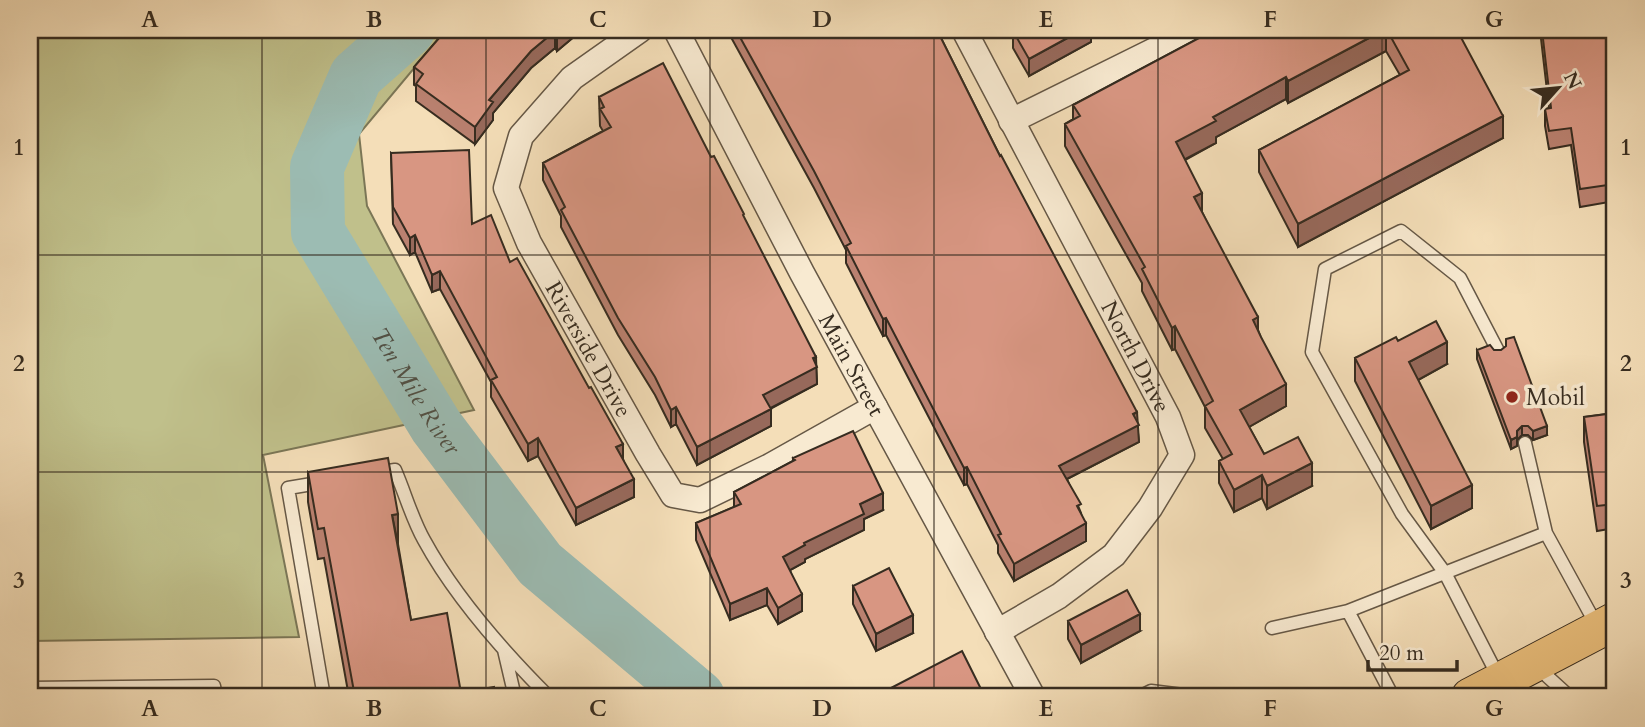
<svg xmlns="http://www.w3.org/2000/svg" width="1645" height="727" viewBox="0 0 1645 727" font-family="Cardo,serif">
<rect width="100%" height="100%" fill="#f4deb8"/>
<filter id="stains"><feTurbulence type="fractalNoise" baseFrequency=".00286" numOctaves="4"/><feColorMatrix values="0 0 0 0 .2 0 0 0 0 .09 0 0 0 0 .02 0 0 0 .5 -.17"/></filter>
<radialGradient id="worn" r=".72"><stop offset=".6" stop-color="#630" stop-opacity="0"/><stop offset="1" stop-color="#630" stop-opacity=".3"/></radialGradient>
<!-- green -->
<path fill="#c0c08b" stroke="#7b7656" stroke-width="2" d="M30 30H446L359 134 367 206 474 410 263 455 299 637 30 641Z"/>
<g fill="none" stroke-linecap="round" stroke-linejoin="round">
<!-- river -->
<path stroke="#9cbcb3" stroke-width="54" id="s1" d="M408 30 356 76 317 167 318 232 436 426 540 564 698 697"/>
<!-- lane casing -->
<g stroke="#665846" stroke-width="15">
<path id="lane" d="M1498 351 1460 278 1401 231 1325 269 1312 352 1402 514 1445 573 1499 678
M1525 443 1546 533 1597 626
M376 473 395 470C405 493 412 519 424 540 455 597 504 652 549 697
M324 482 288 488 324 697
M1348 611 1393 697
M1272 628 1348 611 1546 533
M504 650 515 697
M1537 667 1570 697
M30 688 214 686 216 697
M1139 697 1151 691 1199 697"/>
</g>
<!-- street casing -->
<g stroke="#665846" stroke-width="27">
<g id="street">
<path id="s2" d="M640 30 572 78 521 136 506 188 529 243 648 454 673 495 700 500 770 466 875 407"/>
<path id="s3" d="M676 30 802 273 1033 697"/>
<path id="s4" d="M964 30 1168 417 1182 455 1150 508 1114 555 1059 596 997 632"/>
<path d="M1011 121 1195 30"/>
</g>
</g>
<!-- primary casing -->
<g stroke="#362c20" stroke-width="39">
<path id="primary" d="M1470 697 1615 621"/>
</g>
<!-- lane -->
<use href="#lane" stroke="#f8ead1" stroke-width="12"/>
<!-- street -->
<use href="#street" stroke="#f8ead1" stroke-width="24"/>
<!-- primary -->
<use href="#primary" stroke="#eabf7c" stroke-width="37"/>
</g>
<!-- wall -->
<path fill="#ba8170" stroke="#362c20" stroke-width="2" d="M446 30H582L557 51 555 48 531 68 493 113V120L475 144 416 101V86L414 85V67Z
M727 30H937L1000 156 1137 423 1139 442 1067 479 1081 513 1086 541 1014 581 998 553V545L967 484 964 485 886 335 883 336 846 263V250L814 188Z
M1010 30H1091V42L1029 76 1013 48V37Z
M1214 30H1457L1503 138 1298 247 1259 172V150L1400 75 1386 51 1288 103 1286 99 1216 137V143L1185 160 1202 212 1258 330 1286 406 1249 427 1264 454 1312 486 1267 509 1262 498 1234 512 1219 483V461L1223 459 1205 428V407L1175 349 1172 350 1142 291V283L1065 146V124L1073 119V105Z
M1540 30H1615V201L1580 207 1571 145 1549 149 1545 126V109L1549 108Z
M599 97 711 157 744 219 816 364 817 384 770 409 771 426 697 465 676 424 671 427 655 395 618 335 561 227V216L543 180V163L603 131 600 126Z
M391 153 472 224 510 262 623 459 634 497 576 525 538 456 528 461 491 397V382L440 289 432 292 415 252 410 255 393 224Z
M1398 341 1447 364 1418 380 1472 508 1431 529 1355 381V358Z
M1477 350 1547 435 1533 440 1528 435H1522L1517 440V446L1511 449 1477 359Z
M1615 413V528L1597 531 1584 442V417Z
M793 458 883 510 864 519V530L805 559V562L790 570 802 611 778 624 767 605 730 620 696 540V523L734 507V492L793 461Z
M308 472 398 544 411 620 461 693 496 697H349L324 558 318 559 308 502Z
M853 586 913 633 876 651 853 604Z
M1068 621 1140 631 1081 663 1068 639Z"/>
<!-- shaded-wall -->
<path fill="#97695b" stroke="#362c20" stroke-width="2" d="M562 30H582L557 51V34Z
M1082 30H1091V42L1029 76V59Z
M1384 30H1386V51L1288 103V81Z
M555 31V48L531 68 493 113V120L475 144V127L489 100 531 51Z
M1286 77V99L1216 137V143L1176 164V142L1213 117Z
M1503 116V138L1298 247V224Z
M1202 193V215L1194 197Z
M415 235V252L410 255V238Z
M440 271V289L432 292V275Z
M1258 317V340L1253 320Z
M886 318V335L883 336V319Z
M1175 326V349L1172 350V328Z
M1447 342V364L1409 385V362Z
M816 357 817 384 763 412V395Z
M1286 384V406L1240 432V410Z
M676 407V424L671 427V410Z
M771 409V426L697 465V447Z
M1137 412 1139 442 1059 483V466Z
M1522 426V435L1517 440V431Z
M1547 426V435L1533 440V431Z
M1517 437V446L1511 449V440Z
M538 438V456L528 461V444Z
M623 444V461L616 447Z
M1312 463V486L1267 509V486Z
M967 467V484L964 485V468Z
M1262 475V498L1234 512V490Z
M634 479V497L576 525V508Z
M1472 485V508L1431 529V506Z
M883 493V510L864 519V530L805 559V562L783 574V557L860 504Z
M398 514V544L392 515Z
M1086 523V541L1014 581V564Z
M767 588V605L730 620V604Z
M802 594V611L778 624V608Z
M1140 614V631L1081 663V645Z
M913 615V633L876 651V634Z"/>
<!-- building -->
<path fill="#d89682" stroke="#362c20" stroke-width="2" d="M446 30H562L557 34 555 31 531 51 489 100 493 102 475 127 416 84 423 74 414 67Z
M736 30H937L1000 156 1001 155 1137 412 1133 414 1139 425 1059 466 1081 504 1077 506 1086 523 1014 564 998 535 1001 534 967 467 964 468 886 318 883 319 846 246 851 243 814 171Z
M1015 30H1082L1029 59 1013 31Z
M1214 30H1384L1288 81 1286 77 1213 117 1216 121 1176 142 1202 193 1194 197 1258 317 1253 320 1261 337 1286 384 1240 410 1264 454 1298 437 1312 463 1267 486 1262 475 1234 490 1219 461 1232 454 1205 406 1213 401 1175 326 1172 328 1142 269 1145 267 1065 124 1080 116 1073 105Z
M1387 30H1457L1503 116 1298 224 1259 150 1409 70Z
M1542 30H1615V184L1580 189 1571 128 1549 131 1545 109 1551 108Z
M663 63 711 157 714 156 744 214 743 215 816 357 813 358 817 367 763 395 771 409 697 447 676 407 671 410 655 377 618 318 561 210 565 207 543 163 611 127 600 109 604 107 599 97Z
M469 150 472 224 491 215 510 262 517 258 589 388 591 387 623 444 616 447 634 479 576 508 538 438 528 444 491 380 497 377 440 271 432 275 415 235 410 238 393 207 391 153Z
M1436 321 1447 342 1409 362 1472 485 1431 506 1355 358 1396 337 1398 341Z
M1514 337 1547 426 1533 431 1528 426H1522L1517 431V437L1511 440 1477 350 1490 345 1494 350H1501L1506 346V339Z
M1615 413V504L1597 506 1584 417Z
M853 431 883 493 860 504 864 514 804 543 805 545 783 557 802 594 778 608 767 588 730 604 696 523 741 504 734 492 795 460 793 458Z
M388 458 398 514 392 515 411 620 447 613 461 693 494 687 496 697H355L324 528 318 529 308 472Z
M889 568 913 615 876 634 853 586Z
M1127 590 1140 614 1081 645 1068 621Z
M962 651 985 697H893L889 689Z
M1155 688 1160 697H1139Z"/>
<!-- grid -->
<path fill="none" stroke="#362c20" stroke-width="2" stroke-opacity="0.55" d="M262 30V697M486 30V697M710 30V697M934 30V697M1158 30V697M1382 30V697M30 255H1615M30 472H1615"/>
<!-- markers -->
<circle fill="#8f2418" stroke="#f8ead1" stroke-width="2.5" cx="1512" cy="397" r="7"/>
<g text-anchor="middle" stroke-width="7" stroke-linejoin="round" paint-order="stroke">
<!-- street labels -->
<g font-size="23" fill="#362c20" stroke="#f8ead1">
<text dy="8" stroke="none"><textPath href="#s2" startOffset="396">Riverside Drive</textPath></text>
<text dy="8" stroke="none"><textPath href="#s4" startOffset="369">North Drive</textPath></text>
<text dy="8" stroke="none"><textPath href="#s3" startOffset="378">Main Street</textPath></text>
</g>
<!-- poi labels -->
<g font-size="23" fill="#362c20" stroke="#f8ead1" text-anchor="start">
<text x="1526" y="405">Mobil</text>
</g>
<!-- water labels -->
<g font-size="24" font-style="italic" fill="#505045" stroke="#f8ead1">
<text dy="8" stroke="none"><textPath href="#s1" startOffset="420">Ten Mile River</textPath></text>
</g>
</g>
<!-- margin -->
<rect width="1645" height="727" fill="none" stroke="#f4deb8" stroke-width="77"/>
<!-- north arrow -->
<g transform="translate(1558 88) rotate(63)" stroke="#f8ead1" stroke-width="5" paint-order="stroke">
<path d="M0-5L12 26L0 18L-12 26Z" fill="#362c20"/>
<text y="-10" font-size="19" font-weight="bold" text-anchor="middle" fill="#362c20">N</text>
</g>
<!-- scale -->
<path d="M1368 660v10h89v-10" fill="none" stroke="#362c20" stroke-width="3.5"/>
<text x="1379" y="660" font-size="21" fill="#362c20" stroke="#f8ead1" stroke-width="5" paint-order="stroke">20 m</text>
<rect x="38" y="38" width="1568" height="650" fill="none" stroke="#362c20" stroke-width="2.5"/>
<g font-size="23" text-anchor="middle" font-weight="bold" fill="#362c20">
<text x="150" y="27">A</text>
<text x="374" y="27">B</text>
<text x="598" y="27">C</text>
<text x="822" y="27">D</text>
<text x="1046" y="27">E</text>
<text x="1270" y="27">F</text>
<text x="1494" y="27">G</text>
<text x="19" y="155">1</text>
<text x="1626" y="155">1</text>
<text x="19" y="371">2</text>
<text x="1626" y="371">2</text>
<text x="19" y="588">3</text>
<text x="1626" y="588">3</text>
<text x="150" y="716">A</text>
<text x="374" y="716">B</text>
<text x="598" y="716">C</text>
<text x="822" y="716">D</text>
<text x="1046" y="716">E</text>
<text x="1270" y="716">F</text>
<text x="1494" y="716">G</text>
</g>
<rect width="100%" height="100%" filter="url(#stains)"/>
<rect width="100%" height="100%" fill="url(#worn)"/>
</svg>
